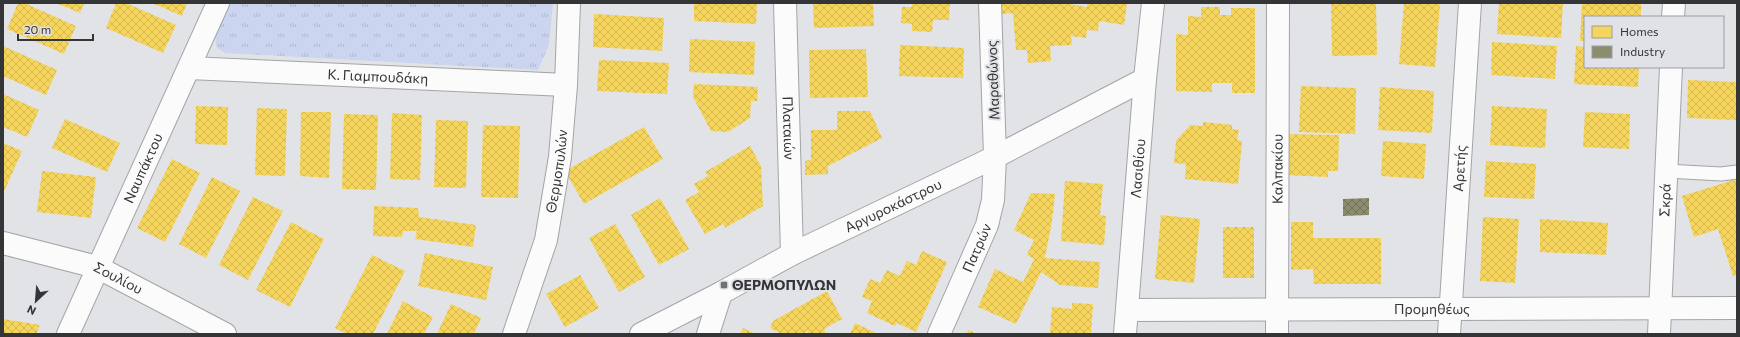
<svg xmlns="http://www.w3.org/2000/svg" width="1740" height="337" viewBox="0 0 1740 337" font-family="Commissioner,sans-serif">
<defs>
<pattern id="park-tufts" width="24" height="20" patternUnits="userSpaceOnUse"><rect width="24" height="20" fill="#cbd5f0"/><path d="M3 7l-1-3M5 7V3M7 7l1-3M15 17l-1-3M17 17v-4M19 17l1-3" fill="none" stroke="#afb7ce"/></pattern>
<pattern id="homes-cross-hatch" width="8" height="8" patternUnits="userSpaceOnUse"><rect width="8" height="8" fill="#f6d55c"/><path d="M0 0l8 8M0 8l8-8" fill="none" stroke="#d4b751"/></pattern>
<pattern id="industry-cross-hatch" width="8" height="8" patternUnits="userSpaceOnUse"><rect width="8" height="8" fill="#8c8c6e"/><path d="M0 0l8 8M0 8l8-8" fill="none" stroke="#73735b"/></pattern>
</defs>
<rect width="100%" height="100%" fill="#e2e3e6"/>
<!-- park -->
<path fill="url(#park-tufts)" d="M230 3H553L549 45 538 70 225 53 217 48 215 37Z"/>
<!-- homes -->
<path fill="url(#homes-cross-hatch)" d="M18 3H24L76 26 64 54 7 29Z
M56 3H84L80 13Z
M116 3H126L176 25 163 53 106 28Z
M152 3H187L182 16Z
M694 3H757L756 24 694 21Z
M813 3H873L874 26 814 28Z
M912 3H950L949 20H933L932 32 912 31V24L901 23 902 7H912Z
M1001 3H1069V4L1087 7V3H1127L1124 25 1099 21 1098 31 1087 30 1086 38 1071 36 1072 45 1050 46 1051 61 1028 63 1027 50H1016L1013 13 1002 14Z
M1331 3H1376L1377 55 1332 56Z
M1404 3 1440 4 1435 67 1399 64Z
M1499 3H1563L1561 38 1497 34Z
M1582 3 1641 4V17H1585V41H1580Z
M1201 7H1220V15H1231V8H1255V93H1232V83H1212V92L1176 91V34L1188 35V16L1201 17Z
M594 14 664 18 662 51 593 47Z
M690 39 755 42 754 75 689 72Z
M1492 42 1557 46 1555 79 1491 75Z
M900 45 964 48 963 78 899 76Z
M3 46 57 70 46 95 3 76Z
M1576 46 1585 47V67H1639L1638 87 1574 84Z
M866 49 868 97 810 98 809 50Z
M599 60 669 63 667 94 597 91Z
M1688 80 1737 82V120L1687 118Z
M694 84 758 87 757 101H751L750 118 728 132 711 131 693 97Z
M1301 86 1356 88 1355 134 1299 132Z
M1380 87 1434 91 1432 133 1378 130Z
M3 94 39 110 27 137 3 127Z
M196 106 228 107 227 145 195 144Z
M1492 106 1547 109 1545 148 1490 145Z
M257 108 287 109 285 176 255 175Z
M837 111H870L882 138 828 166V174L805 175V161L811 160V130H837Z
M301 112H331L329 178 300 176Z
M1585 112 1630 114 1629 149 1583 147Z
M392 113 422 115 420 180 390 179Z
M344 114 378 115 376 190 342 189Z
M65 119 120 143 107 172 52 148Z
M436 120 468 121 466 188 434 187Z
M1203 122 1232 125V129L1239 130 1237 140 1242 141 1238 184 1185 179 1186 164 1174 163 1176 141 1190 125 1203 126Z
M483 125 520 126 518 198 481 197Z
M644 127 663 159 584 204 565 171Z
M1285 134 1339 135 1338 171H1328V177L1284 175Z
M1383 141 1426 144 1424 179 1381 176Z
M3 143 22 151 3 194Z
M750 146 761 166 763 206 725 228 723 224 705 234 685 200 699 192 694 184 708 176 705 172Z
M172 159 200 173 165 242 137 228Z
M1486 161 1536 164 1534 199 1484 197Z
M42 171 96 177 91 218 37 212Z
M212 177 240 191 206 258 179 244Z
M1737 179V275L1733 276 1718 229 1694 237 1682 196Z
M1065 181 1103 184 1100 215 1106 216 1104 245 1061 241Z
M1031 193 1055 194 1052 221 1045 258 1100 262 1098 288 1060 285 1041 272 1016 324 978 307 995 269 1023 282 1034 259 1027 255 1034 240 1014 230Z
M253 197 283 211 248 280 219 265Z
M660 198 689 249 659 265 631 215Z
M374 206 418 208 419 217 476 225 473 247 415 239 417 231H403L402 237 373 236Z
M1161 215 1200 219 1194 283 1155 279Z
M1483 217 1519 219 1515 283 1480 281Z
M1540 219 1608 223 1606 255 1540 252Z
M291 222 324 239 290 307 256 290Z
M1291 222H1313V238H1381V284H1314L1313 269 1291 270Z
M615 224 645 277 619 292 589 238Z
M1223 227H1254V278H1223Z
M922 251 947 262 916 332 897 323 895 326 867 313 872 301 862 297 870 279 880 283 887 270 900 276 907 261 916 265Z
M425 253 493 267 486 300 418 286Z
M372 255 405 271 373 334H347L335 328Z
M580 275 599 308 565 327 546 294Z
M827 291 842 319 824 329 826 334H809L807 331 802 334H782L770 328 773 321Z
M403 301 433 317 424 334H387Z
M1072 303 1093 304 1091 334H1050L1052 307 1072 309Z
M451 304 481 318 474 334H437Z
M3 319 40 325 36 334H3Z
M855 323 878 334H850Z
M743 328 756 334H740Z
M968 330 977 334H967Z"/>
<!-- industry -->
<path fill="url(#industry-cross-hatch)" d="M1369 198V215L1343 216V199Z"/>
<g fill="none" stroke-linecap="round" stroke-linejoin="round">
<!-- service casing -->
<g stroke="#a3a4a6" stroke-width="15">
<path id="service" d="M1666 171 1721 174 1737 172"/>
</g>
<!-- minor casing -->
<g stroke="#a3a4a6" stroke-width="24">
<g id="minor">
<path id="s1" d="M785 3 792 254"/>
<path d="M1673 17 1674 3"/>
<path id="s2" d="M189 68 566 85"/>
<path id="s3" d="M1127 310 1737 308"/>
<path id="s4" d="M68 334 218 3"/>
<path id="s5" d="M514 334 546 240 560 157 566 85 569 3"/>
<path id="s6" d="M641 334 721 293 792 254 995 157 1145 79"/>
<path d="M708 334 721 293"/>
<path id="s7" d="M939 334 987 225 993 200 995 157 990 3"/>
<path id="s8" d="M1125 334 1145 79 1153 3"/>
<path id="s9" d="M1277 334 1278 3"/>
<path id="s10" d="M1449 334 1470 3"/>
<path id="s11" d="M1659 334 1671 67"/>
</g>
</g>
<!-- tertiary casing -->
<g stroke="#a3a4a6" stroke-width="24">
<g id="tertiary">
<path id="s12" d="M3 243 97 267 225 334"/>
</g>
</g>
<!-- service -->
<use href="#service" stroke="#fbfbfb" stroke-width="13"/>
<!-- minor -->
<use href="#minor" stroke="#fbfbfb" stroke-width="22"/>
<!-- tertiary -->
<use href="#tertiary" stroke="#fbfbfb" stroke-width="22"/>
</g>
<!-- markers -->
<rect fill="#717274" stroke="#e0e2e8" stroke-width="1.5" x="720" y="281" width="8" height="8" rx="2"/>
<g text-anchor="middle" stroke-width="4" stroke-linejoin="round" paint-order="stroke">
<!-- street labels -->
<g font-size="14" fill="#343537" stroke="#e0e2e8">
<text dy="5" stroke="none"><textPath href="#s2" startOffset="189">Κ. Γιαμπουδάκη</textPath></text>
<text transform="translate(993 80) rotate(-92)" y="5">Μαραθώνος</text>
<text dy="5" stroke="none"><textPath href="#s1" startOffset="125">Πλαταιών</textPath></text>
<text dy="5" stroke="none"><textPath href="#s4" startOffset="182">Ναυπάκτου</textPath></text>
<text dy="5" stroke="none"><textPath href="#s8" startOffset="166">Λασιθίου</textPath></text>
<text dy="5" stroke="none"><textPath href="#s9" startOffset="165">Καλπακίου</textPath></text>
<text dy="5" stroke="none"><textPath href="#s10" startOffset="166">Αρετής</textPath></text>
<text dy="5" stroke="none"><textPath href="#s5" startOffset="169">Θερμοπυλών</textPath></text>
<text dy="5" stroke="none"><textPath href="#s11" startOffset="134">Σκρά</textPath></text>
<text dy="5" stroke="none"><textPath href="#s6" startOffset="283">Αργυροκάστρου</textPath></text>
<text dy="5" stroke="none"><textPath href="#s7" startOffset="94">Πατρών</textPath></text>
<text dy="5" stroke="none"><textPath href="#s12" startOffset="121">Σουλίου</textPath></text>
<text dy="5" stroke="none"><textPath href="#s3" startOffset="305">Προμηθέως</textPath></text>
</g>
<!-- poi labels -->
<g font-size="14" font-weight="bold" fill="#343537" stroke="#e0e2e8" text-anchor="start">
<text x="732" y="290">ΘΕΡΜΟΠΥΛΩΝ</text>
</g>
</g>
<!-- border -->
<rect width="1740" height="337" fill="none" stroke="#343537" stroke-width="8"/>
<!-- legend -->
<rect x="1584" y="16" width="140" height="52" fill="#e0e2e8" stroke="#9b9da1"/>
<rect x="1592" y="26" width="20" height="12" fill="#f6d55c" stroke="#9b9da1"/>
<text x="1620" y="36" font-size="12" fill="#343537">Homes</text>
<rect x="1592" y="46" width="20" height="12" fill="#8c8c6e" stroke="#9b9da1"/>
<text x="1620" y="56" font-size="12" fill="#343537">Industry</text>
<!-- north arrow -->
<g transform="translate(36 301) rotate(206)" stroke="#e0e2e8" stroke-width="3" paint-order="stroke">
<path d="M0-3L7 15L0 10L-7 15Z" fill="#343537"/>
<text y="-6" font-size="11" font-weight="bold" text-anchor="middle" fill="#343537">N</text>
</g>
<!-- scale -->
<path d="M18 34v6h75v-6" fill="none" stroke="#343537" stroke-width="2"/>
<text x="24" y="34" font-size="12" fill="#343537" stroke="#e0e2e8" stroke-width="3" paint-order="stroke">20 m</text>
</svg>
